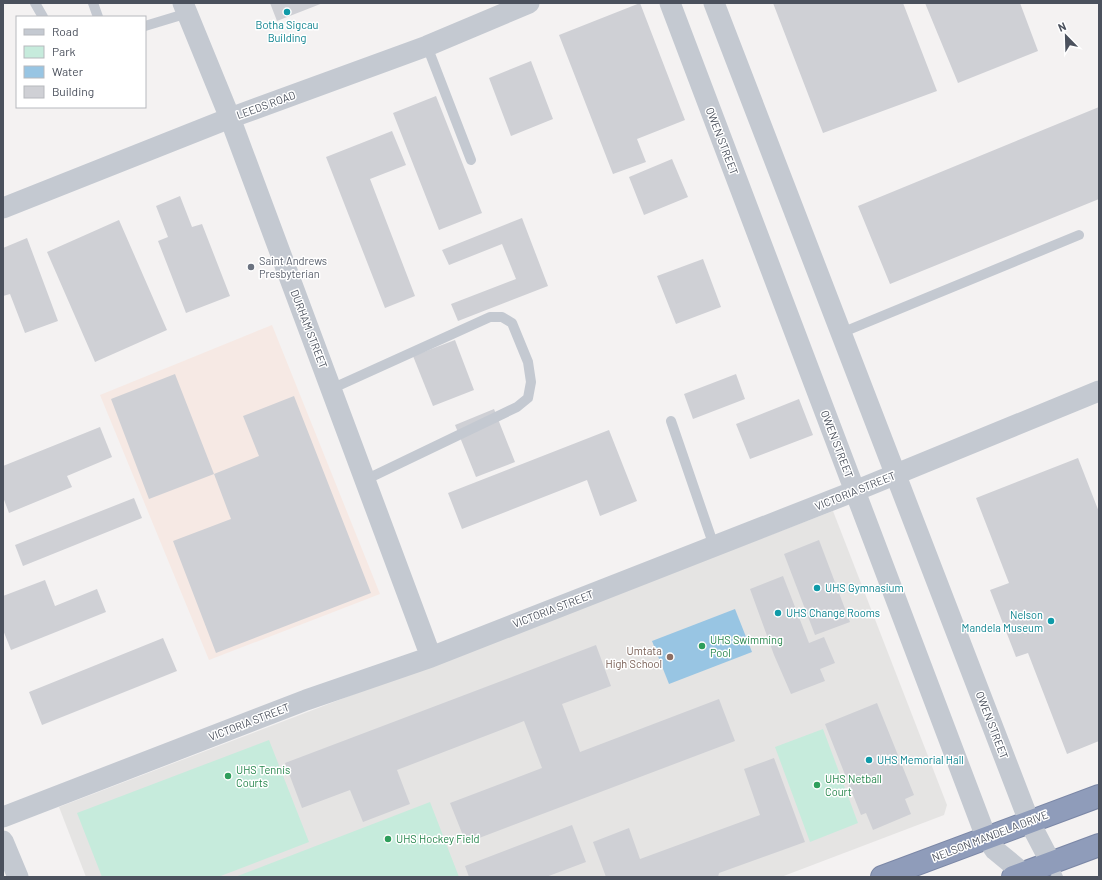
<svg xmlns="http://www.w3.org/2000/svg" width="1102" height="880" viewBox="0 0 1102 880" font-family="Barlow,sans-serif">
<rect width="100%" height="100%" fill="#f4f2f2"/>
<!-- education -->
<path fill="#e5e4e3" d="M833 511 947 805 944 815 781 877H86L59 807Z"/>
<!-- medical -->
<path fill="#f6e9e4" d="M272 325 380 594 209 660 100 395Z"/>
<!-- green -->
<path fill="#c6ebdc" d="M823 729 858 823 810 842 775 747Z
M269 740 309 842 218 877H102L77 813Z
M430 802 459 877H235Z"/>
<!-- water -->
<path fill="#98c5e3" d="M735 609 752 652 669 684 652 641Z"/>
<!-- building -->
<path fill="#cfd0d5" d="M270 3H323L277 21Z
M640 3 685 120 637 139 646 162 613 174 559 35Z
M773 3H903L937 91 823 133Z
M925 3H1020L1038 51 958 83Z
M531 61 553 119 511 136 489 78Z
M436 96 482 213 439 230 393 113Z
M1099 107V199L890 284 858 206Z
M392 131 406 165 370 179 415 296 385 308 326 157Z
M672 159 688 197 644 215 629 177Z
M180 196 192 227 202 224 230 296 186 313 158 241 168 237 156 206Z
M522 218 548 286 458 321 451 304 516 279 502 244 449 265 442 250Z
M119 220 167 330 95 362 47 252Z
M27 238 58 321 25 333 10 294 3 296V248Z
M703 259 721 307 676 324 657 276Z
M455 340 474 390 433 406 413 356Z
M175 374 214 474 149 499 111 399Z
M736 374 745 399 693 419 684 394Z
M294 396 371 593 216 653 173 541 231 519 214 474 259 456 243 416Z
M799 399 813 435 750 459 736 424Z
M494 409 515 462 476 477 455 425Z
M100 427 112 457 67 476 72 487 9 513 3 497V466Z
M609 430 637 501 600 516 587 480 462 529 448 493Z
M1078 458 1099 512V741L1067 754 1028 653 1016 657 990 590 1009 583 976 498Z
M134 498 142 518 23 566 15 545Z
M819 540 850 622 815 635 784 554Z
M783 576 809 643 824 637 835 663 820 669 825 681 791 694 774 655 750 589Z
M45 580 55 606 97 589 106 612 11 650 3 630V596Z
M163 638 177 671 42 725 29 692Z
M596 645 611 686 562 704 580 752 719 699 735 741 466 843 450 803 542 768 524 721 397 770 410 804 363 822 350 790 302 808 285 763Z
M877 703 914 795 905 799 911 814 873 830 866 813 861 815 825 724Z
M774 758 805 842 719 873 718 877H606L593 842 629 828 640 859 760 815 744 769Z
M572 825 586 862 546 877H469L465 866Z"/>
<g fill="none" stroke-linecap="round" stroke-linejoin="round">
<!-- highway casing -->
<g stroke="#7b87a6" stroke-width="24">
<path id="highway" d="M882 877 1099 796
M1013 877 1099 845"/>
</g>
<!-- lane -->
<path stroke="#c4c9d1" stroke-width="10" d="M35 3 43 17
M93 3 98 17
M145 26 188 13
M427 46 471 160
M841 333 1079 235
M331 389 490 317H502L512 323 528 362 531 382 528 398 517 407 365 480
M671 421 714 546
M1051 863 1058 877"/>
<!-- street -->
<path stroke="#c4c9d1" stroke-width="21" d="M183 3 230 118 431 657
M670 3 986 837 995 850 1023 873
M714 3 1029 821 1051 863
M3 208 230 118 427 46 529 3
M3 817 306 700 431 657 855 491 1099 391
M3 841 18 877"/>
<!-- highway -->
<use href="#highway" stroke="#8f9cba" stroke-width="22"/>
</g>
<!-- markers -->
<g fill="#0f9aa8" stroke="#fff" stroke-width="1.5">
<circle cx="287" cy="12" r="4"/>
<circle cx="817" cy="588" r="4"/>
<circle cx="778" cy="613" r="4"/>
<circle cx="1051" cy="621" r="4"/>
<circle cx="869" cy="760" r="4"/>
</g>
<circle fill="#6b7280" stroke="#fff" stroke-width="1.5" cx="251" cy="267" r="4"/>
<g fill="#2e9e5b" stroke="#fff" stroke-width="1.5">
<circle cx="702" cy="646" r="4"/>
<circle cx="228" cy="776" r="4"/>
<circle cx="817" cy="785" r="4"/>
<circle cx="388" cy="839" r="4"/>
</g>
<circle fill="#8d6e63" stroke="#fff" stroke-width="1.5" cx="670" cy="657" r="4"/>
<g text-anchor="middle" stroke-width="3" stroke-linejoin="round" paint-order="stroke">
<!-- culture labels -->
<g font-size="11" fill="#0d838f" stroke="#fff" text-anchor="start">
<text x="287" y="29" text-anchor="middle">Botha Sigcau<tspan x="287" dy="13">Building</tspan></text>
<text x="825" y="592">UHS Gymnasium</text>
<text x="786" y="617">UHS Change Rooms</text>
<text x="1043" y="619" text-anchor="end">Nelson<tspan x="1043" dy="13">Mandela Museum</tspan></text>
<text x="877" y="764">UHS Memorial Hall</text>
</g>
<!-- street labels -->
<g font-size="11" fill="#4b515d" stroke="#fff">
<text transform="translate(266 105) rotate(-20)" y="4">LEEDS ROAD</text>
<text transform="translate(722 141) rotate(69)" y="4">OWEN STREET</text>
<text transform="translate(309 329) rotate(69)" y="4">DURHAM STREET</text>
<text transform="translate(837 444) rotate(69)" y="4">OWEN STREET</text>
<text transform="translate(855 491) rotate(-22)" y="4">VICTORIA STREET</text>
<text transform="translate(553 609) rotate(-21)" y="4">VICTORIA STREET</text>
<text transform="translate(249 722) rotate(-21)" y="4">VICTORIA STREET</text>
<text transform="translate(992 725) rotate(69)" y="4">OWEN STREET</text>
<text transform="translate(990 836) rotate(-21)" y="4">NELSON MANDELA DRIVE</text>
</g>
<!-- worship labels -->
<g font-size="11" fill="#5b616d" stroke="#fff" text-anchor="start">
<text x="259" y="265">Saint Andrews<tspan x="259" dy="13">Presbyterian</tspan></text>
</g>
<!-- leisure labels -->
<g font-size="11" fill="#27864d" stroke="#fff" text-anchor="start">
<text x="710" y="644">UHS Swimming<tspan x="710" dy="13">Pool</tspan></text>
<text x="236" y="774">UHS Tennis<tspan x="236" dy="13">Courts</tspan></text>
<text x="825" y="783">UHS Netball<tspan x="825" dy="13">Court</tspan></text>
<text x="396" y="843">UHS Hockey Field</text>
</g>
<!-- education labels -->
<g font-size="11" fill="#785e54" stroke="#fff" text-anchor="end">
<text x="662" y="655">Umtata<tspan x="662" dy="13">High School</tspan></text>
</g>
</g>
<!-- border -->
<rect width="1102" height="880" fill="none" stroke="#4b515d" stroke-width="8"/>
<!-- legend -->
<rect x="16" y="16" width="130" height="92" fill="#ffffff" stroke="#b7b9be"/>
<rect x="24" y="29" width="20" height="6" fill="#c4c9d1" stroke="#b7b9be"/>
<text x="52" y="36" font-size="12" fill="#4b515d">Road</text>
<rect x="24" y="46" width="20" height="12" fill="#c6ebdc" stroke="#b7b9be"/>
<text x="52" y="56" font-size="12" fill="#4b515d">Park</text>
<rect x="24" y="66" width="20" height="12" fill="#98c5e3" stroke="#b7b9be"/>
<text x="52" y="76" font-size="12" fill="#4b515d">Water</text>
<rect x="24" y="86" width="20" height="12" fill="#cfd0d5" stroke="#b7b9be"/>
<text x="52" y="96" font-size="12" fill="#4b515d">Building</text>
<!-- north arrow -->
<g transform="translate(1066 36) rotate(337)" stroke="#ffffff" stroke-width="3" paint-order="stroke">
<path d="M0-3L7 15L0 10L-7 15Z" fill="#4b515d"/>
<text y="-6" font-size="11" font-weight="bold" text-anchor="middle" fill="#4b515d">N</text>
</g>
</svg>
